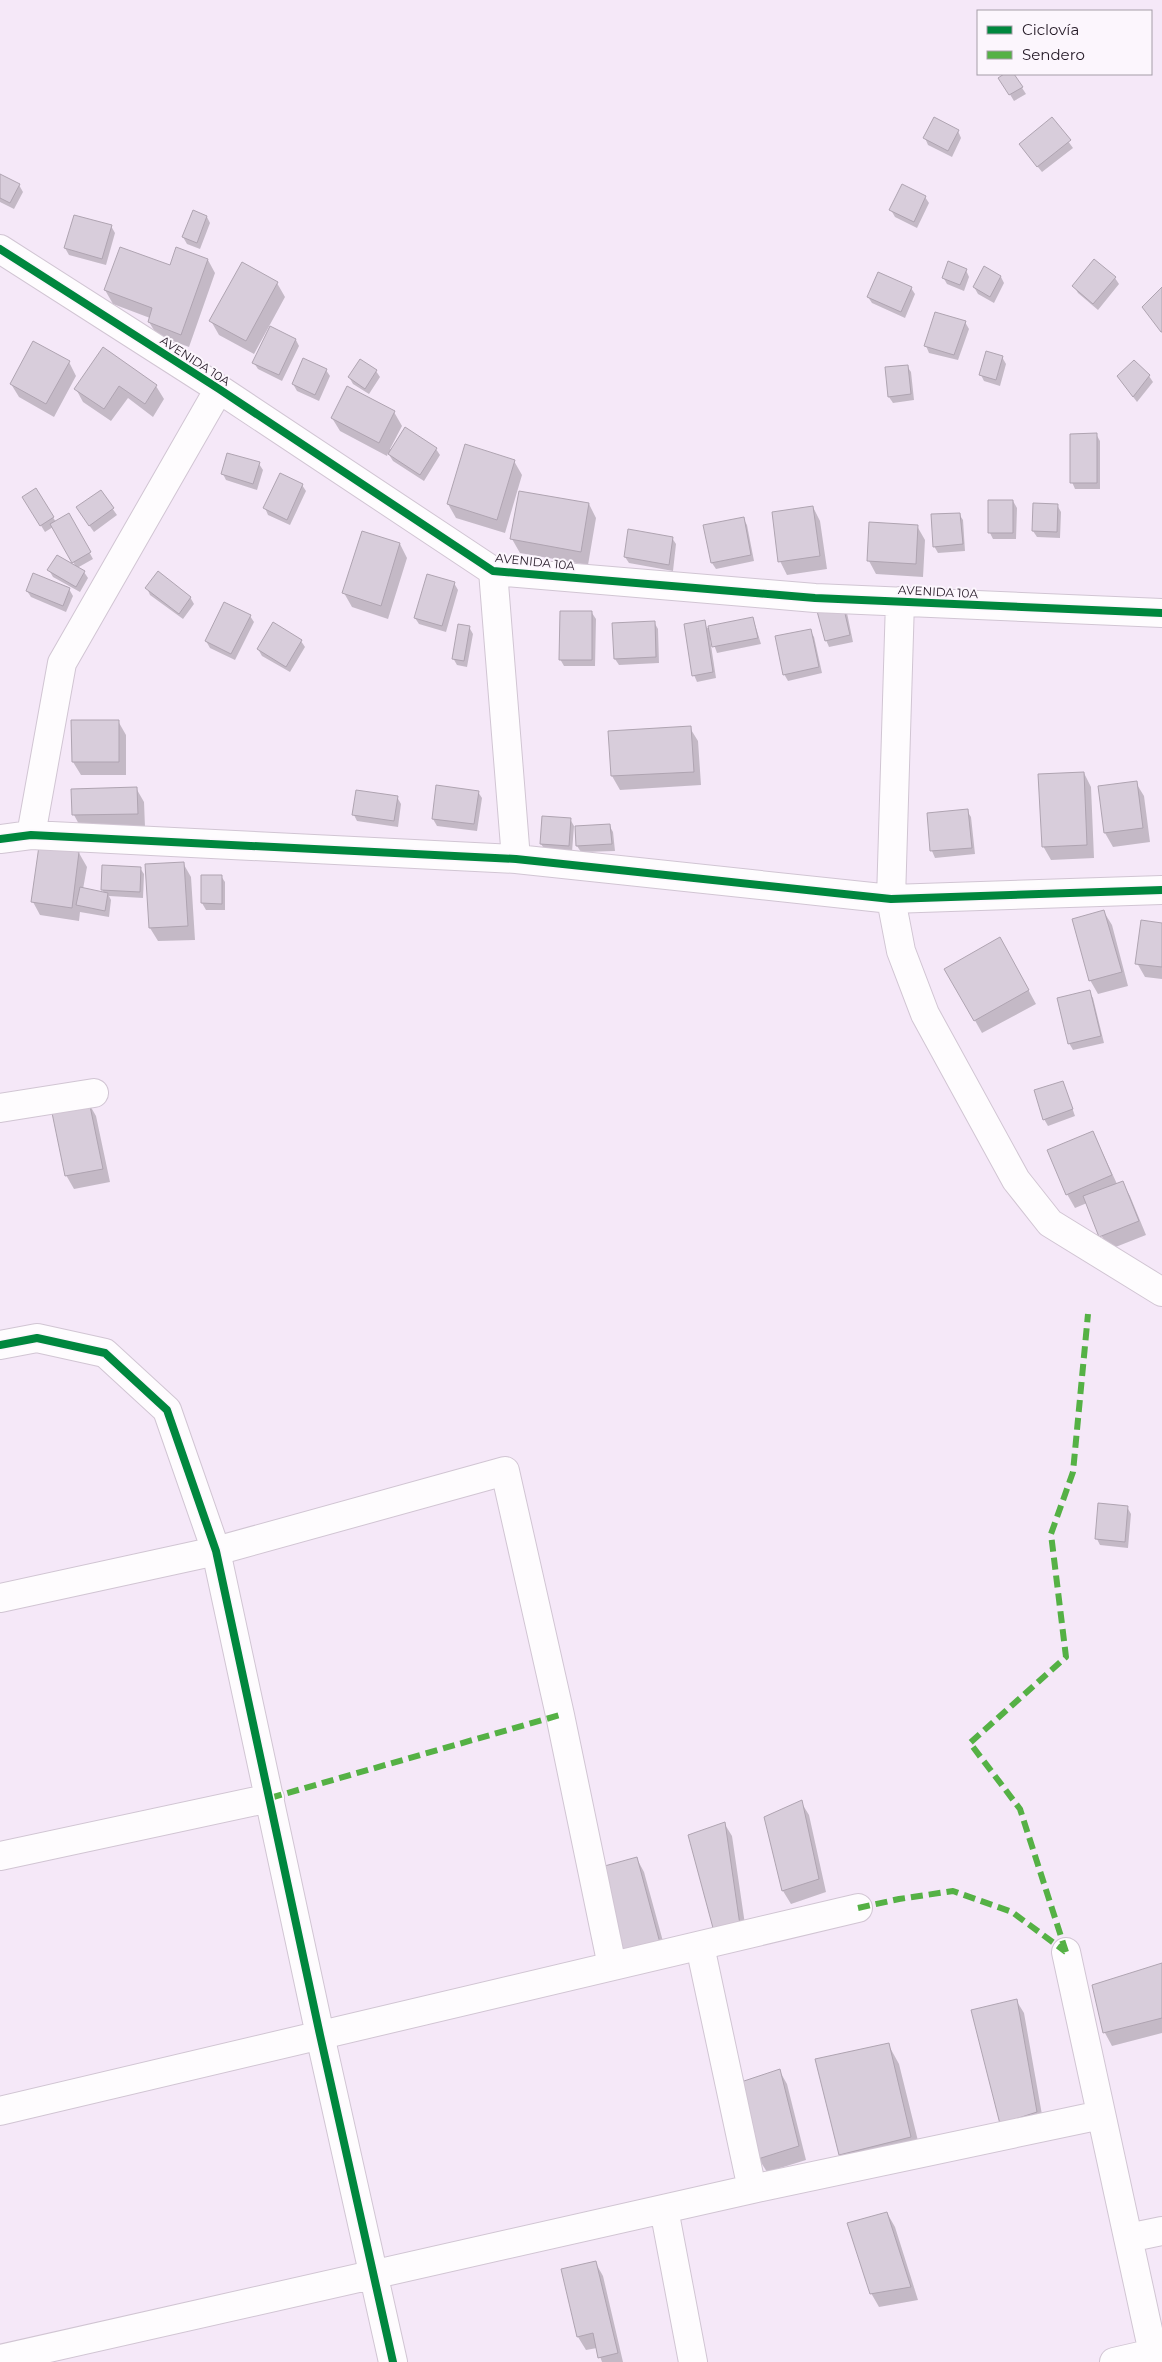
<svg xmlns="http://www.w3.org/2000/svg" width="1162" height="2362" viewBox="0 0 1162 2362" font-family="Montserrat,sans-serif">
<rect width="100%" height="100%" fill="#f5e8f8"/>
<!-- shadow -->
<path fill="#0003" d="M1006 74H1013L1026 94 1014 101 1000 78Z
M1052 119 1073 148 1042 172 1024 150Z
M958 131 961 138 952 157 928 145 925 138Z
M0 176 19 185 23 192 14 209 0 202Z
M925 197 929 203 917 228 895 217 891 210Z
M207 217 210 223 200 249 187 244 183 237Z
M111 226 115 233 106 265 69 255 65 248Z
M208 260 215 273 189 347 157 335 149 322 150 318 113 304 105 290 170 266Z
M966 270 969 277 964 291 947 284 943 277Z
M1001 277 1004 283 994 303 978 294 974 287Z
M1115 278 1119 284 1098 310 1078 293 1074 286Z
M277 283 285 297 254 354 219 335 211 321Z
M911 288 915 294 905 318 872 303 868 297Z
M965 322 969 329 958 360 929 353 926 346Z
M296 340 299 346 282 381 258 369 254 363Z
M103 348 156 386 164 399 153 417 128 398 111 421 83 402 76 389Z
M1002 357 1006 364 1000 386 984 381 981 375Z
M69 362 76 376 54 417 19 397 11 384Z
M907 366 911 372 914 400 893 403 889 397Z
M326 370 330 376 319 401 297 391 293 384Z
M376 371 380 377 369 394 353 384 349 377Z
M1149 376 1153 382 1137 402 1118 377Z
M394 412 402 426 390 449H436L440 455 424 481 393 461 388 453 387 456 340 431 332 418Z
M1096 434 1100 441V489H1075L1072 482Z
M514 461 522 475 505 533 456 518 448 504Z
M259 464 263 470 257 490 226 480 223 474Z
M302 485 306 491 290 525 268 515 265 508Z
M35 490 56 522 69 515 93 559 77 568 84 572 88 578 80 592 53 577 49 570 76 567 53 527 45 532 24 498Z
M100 491 117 515 94 532 81 514Z
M1013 501 1017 508 1016 539H993L990 533Z
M589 504 596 518 588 565 520 553 512 539Z
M1057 505 1061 512 1060 538 1037 537 1033 531Z
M813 507 820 521 827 569 787 575 780 561Z
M959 514 963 520 965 551 938 553 934 546Z
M743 518 747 525 754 561 716 569 712 563Z
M917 526 925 540 923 577 876 574 869 561Z
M363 532 400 544 407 558 388 619 352 607 344 593Z
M672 538 676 544 673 571 629 563 625 557Z
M454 583 458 590 446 632 419 624 415 618Z
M147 588 190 597 194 604 183 619 150 595Z
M69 589 73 596 66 612 31 597 27 591Z
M843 607 847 613 853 642 829 647 826 640Z
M592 613 596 619 595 666H564L560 659Z
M250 616 254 622 235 660 210 648 206 641Z
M753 618 761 644 717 653 712 639H710L716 678 697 682 694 675 704 622 707 628Z
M654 622 658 629 659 663 619 665 615 659 614 624Z
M469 627 473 634 467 667 457 665 453 658Z
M810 630 814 637 822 673 788 681 784 674Z
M301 641 305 647 290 672 262 656 258 649Z
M118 721 126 735V775H81L73 762Z
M690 728 698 741 701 785 620 790 612 776 609 732Z
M1084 773 1091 787 1094 858 1051 860 1043 846Z
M1136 783 1144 796 1150 842 1113 847 1105 833 1099 787Z
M136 788 144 802 145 827 81 828 74 815Z
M478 792 482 798 477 831 437 826 433 819Z
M397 797 401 804 398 827 357 821 354 815Z
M967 811 971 817 975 854 935 858 932 851 929 814Z
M570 819 574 826 572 852 545 850 541 844Z
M609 825 613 832 615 851 581 852 577 846Z
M79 853 87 867 83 889 104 893 102 889 140 868 144 874 143 898 109 896 111 900 109 917 80 912 79 921 40 915 33 902Z
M183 863 191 877 195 940 158 941 150 928Z
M202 876H221L225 882V910H206L202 903Z
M1104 912 1112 925 1128 986 1098 994 1090 980Z
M1162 924V979L1145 977 1137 963Z
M1000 938 1036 1004 982 1033 946 969Z
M1089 992 1093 998 1104 1043 1073 1050 1069 1043Z
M1063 1082 1075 1116 1048 1126 1044 1119Z
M88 1102 96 1116 110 1182 74 1189 66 1175Z
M1093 1132 1117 1184 1122 1182 1130 1196 1146 1235 1108 1250 1087 1203 1075 1208 1067 1194Z
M1127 1507 1131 1514 1128 1548 1100 1545 1097 1539Z
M801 1802 809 1815 826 1892 791 1904 783 1891Z
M724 1823 732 1836 747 1938 714 1928 690 1836Z
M637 1859 644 1872 667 1956 633 1966Z
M1162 1964V2033L1112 2046 1105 2033 1094 1985Z
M1016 2000 1024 2013 1044 2126 1009 2137Z
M888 2044 899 2064 922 2157 851 2174 840 2155Z
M779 2070 787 2084 806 2160 767 2172 759 2159Z
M887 2213 895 2227 918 2300 879 2307 871 2293Z
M595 2262 603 2276 623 2362H602L597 2348 586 2350 578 2337 562 2270Z"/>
<!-- building -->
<path fill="#d8cddb" stroke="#afa4b1" d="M1004 74H1014L1023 87 1009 95 998 78Z
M934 117 959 130 948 151 923 138Z
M1052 117 1071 140 1037 167 1019 144Z
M0 174 20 184 10 203 0 198Z
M902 184 926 196 914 222 889 210Z
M193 210 207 216 197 243 182 237Z
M74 215 112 225 102 259 64 248Z
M120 247 170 265 176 247 208 259 181 335 148 322 152 308 104 290Z
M1094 259 1116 277 1093 304 1072 286Z
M948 261 967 269 960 285 942 278Z
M242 262 278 282 246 341 209 321Z
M984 266 1001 276 990 297 973 287Z
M878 272 912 287 901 312 867 297Z
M1162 287V332H1161L1142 307Z
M935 312 966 321 954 355 924 346Z
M270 326 296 339 279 375 252 363Z
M33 341 70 361 46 404 10 384Z
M103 347 157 385 145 404 119 386 104 409 74 389Z
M986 351 1003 356 996 380 979 375Z
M303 358 327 369 315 395 292 384Z
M360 359 377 370 365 389 348 377Z
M1134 360 1150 375 1133 397 1117 376Z
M908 365 911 394 888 397 885 367Z
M347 386 395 411 379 443 331 418Z
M405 427 437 448 420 475 388 454Z
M1097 433V483H1070V434Z
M465 444 515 460 497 520 447 504Z
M227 453 260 462 253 484 221 474Z
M280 473 303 484 287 520 263 508Z
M36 488 54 517 40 526 22 497Z
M101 490 114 508 89 526 76 507Z
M519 491 589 503 581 552 510 539Z
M988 500H1013V533H988Z
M1033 503 1058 504 1057 532 1032 531Z
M813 506 820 556 778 562 772 512Z
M69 513 91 552 72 563 50 524Z
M960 513 963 544 933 547 931 514Z
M744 517 751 555 711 563 703 525Z
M869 522 918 525 916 564 867 561Z
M628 529 673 537 669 565 624 557Z
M362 531 400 543 381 606 342 593Z
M57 555 85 571 76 587 47 570Z
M158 571 191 597 179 614 145 588Z
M33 573 70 588 63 606 26 591Z
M427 574 455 582 442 626 414 618Z
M224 602 251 615 231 654 205 641Z
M843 605 850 635 825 641 817 611Z
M560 611H592V660H559Z
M753 617 758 638 712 647 708 626Z
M705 620 713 672 692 676 684 624Z
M655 621 656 657 614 659 612 623Z
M273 622 302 640 286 667 257 649Z
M458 624 470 626 464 661 452 659Z
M811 629 819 667 783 675 775 636Z
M71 720H119V762H72Z
M691 726 694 772 611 776 608 731Z
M1084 772 1087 845 1042 847 1038 774Z
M1137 781 1143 828 1104 833 1098 786Z
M436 785 479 791 474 824 432 819Z
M137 787 138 814 72 815 71 789Z
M356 790 398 796 394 821 352 815Z
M968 809 972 848 930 851 927 813Z
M542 816 571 818 569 846 540 844Z
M610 824 612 844 576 846 575 826Z
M39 846 79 852 72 908 31 902Z
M184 862 188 926 149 928 145 864Z
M102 865 141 867 140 892 101 890Z
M201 875H222V904L201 903Z
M80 887 108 893 105 911 76 905Z
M1104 910 1122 972 1089 981 1072 919Z
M1141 920 1162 923V967L1135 964Z
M1000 937 1029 990 974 1021 944 969Z
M1090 990 1101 1036 1068 1044 1057 998Z
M1063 1081 1073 1109 1043 1120 1034 1090Z
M89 1101 103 1169 65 1176 51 1108Z
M1093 1131 1112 1175 1066 1195 1047 1150Z
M1123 1181 1139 1221 1099 1237 1083 1196Z
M1098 1503 1128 1506 1125 1542 1095 1539Z
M802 1800 819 1879 782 1891 764 1817Z
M725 1822 740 1925 713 1928 688 1835Z
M637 1857 660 1943 624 1953 601 1867Z
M1162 1963V2018L1103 2033 1092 1985Z
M1017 1999 1037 2112 1000 2124 971 2010Z
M889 2043 911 2137 839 2155 815 2059Z
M780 2069 799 2146 758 2159 738 2083Z
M887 2212 911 2287 870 2294 847 2223Z
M596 2261 618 2353 598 2358 593 2333 577 2337 561 2269Z"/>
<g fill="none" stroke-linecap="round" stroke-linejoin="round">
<!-- minor casing -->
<g stroke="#d1c5d3" stroke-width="30">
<path id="minor" d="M0 249 219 389 493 571 815 598 1162 613
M493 571 516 859
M900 601 891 899 901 951 925 1014 1016 1180 1050 1223 1162 1292
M31 835 62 663 219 389
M0 839 31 835 516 859 891 899 1162 890
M0 1108 94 1093
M0 1345 37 1338 105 1353 167 1410 216 1551 320 2035 393 2362
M0 1598 216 1551 505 1471 560 1715 612 1966
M0 1856 270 1798
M700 1946 752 2189
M1066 1952 1155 2362
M0 2111 858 1908
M664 2209 693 2362
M1128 2238 1162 2231
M0 2359 752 2189 1101 2115
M1114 2362 1153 2353"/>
</g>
<!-- minor -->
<use href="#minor" stroke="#fefcfe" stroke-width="28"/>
<!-- quiet -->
<path stroke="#55b145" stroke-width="6" stroke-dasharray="12 6" stroke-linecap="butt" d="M270 1798 560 1715
M858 1908 899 1899 953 1891 1012 1912 1066 1952
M1066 1952 1020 1809 970 1743 1066 1657 1051 1534 1073 1472 1088 1314"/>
<!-- cycleway casing -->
<g stroke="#fcf6fd" stroke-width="11">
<path id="cycleway" d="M0 249 219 389 493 571 815 598 1162 613
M0 839 31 835 516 859 891 899 1162 890
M0 1345 37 1338 105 1353 167 1410 216 1551 320 2035 393 2362"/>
</g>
<!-- cycleway -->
<use href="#cycleway" stroke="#00873e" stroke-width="8"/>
</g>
<g text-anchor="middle" stroke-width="4" stroke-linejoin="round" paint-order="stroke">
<!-- street labels -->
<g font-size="12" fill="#231825" stroke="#fcf6fd">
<text transform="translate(195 361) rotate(33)" y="4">AVENIDA 10A</text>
<text transform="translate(535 562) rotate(6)" y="4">AVENIDA 10A</text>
<text transform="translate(938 592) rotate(3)" y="4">AVENIDA 10A</text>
</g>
</g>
<!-- legend -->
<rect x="977" y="10" width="175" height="65" fill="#fcf6fd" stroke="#a59da7"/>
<rect x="987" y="26" width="25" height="8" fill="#00873e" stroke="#a59da7"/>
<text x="1022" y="35" font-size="15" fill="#231825">Ciclovía</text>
<rect x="987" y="51" width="25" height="8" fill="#55b145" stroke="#a59da7"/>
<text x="1022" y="60" font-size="15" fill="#231825">Sendero</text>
</svg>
